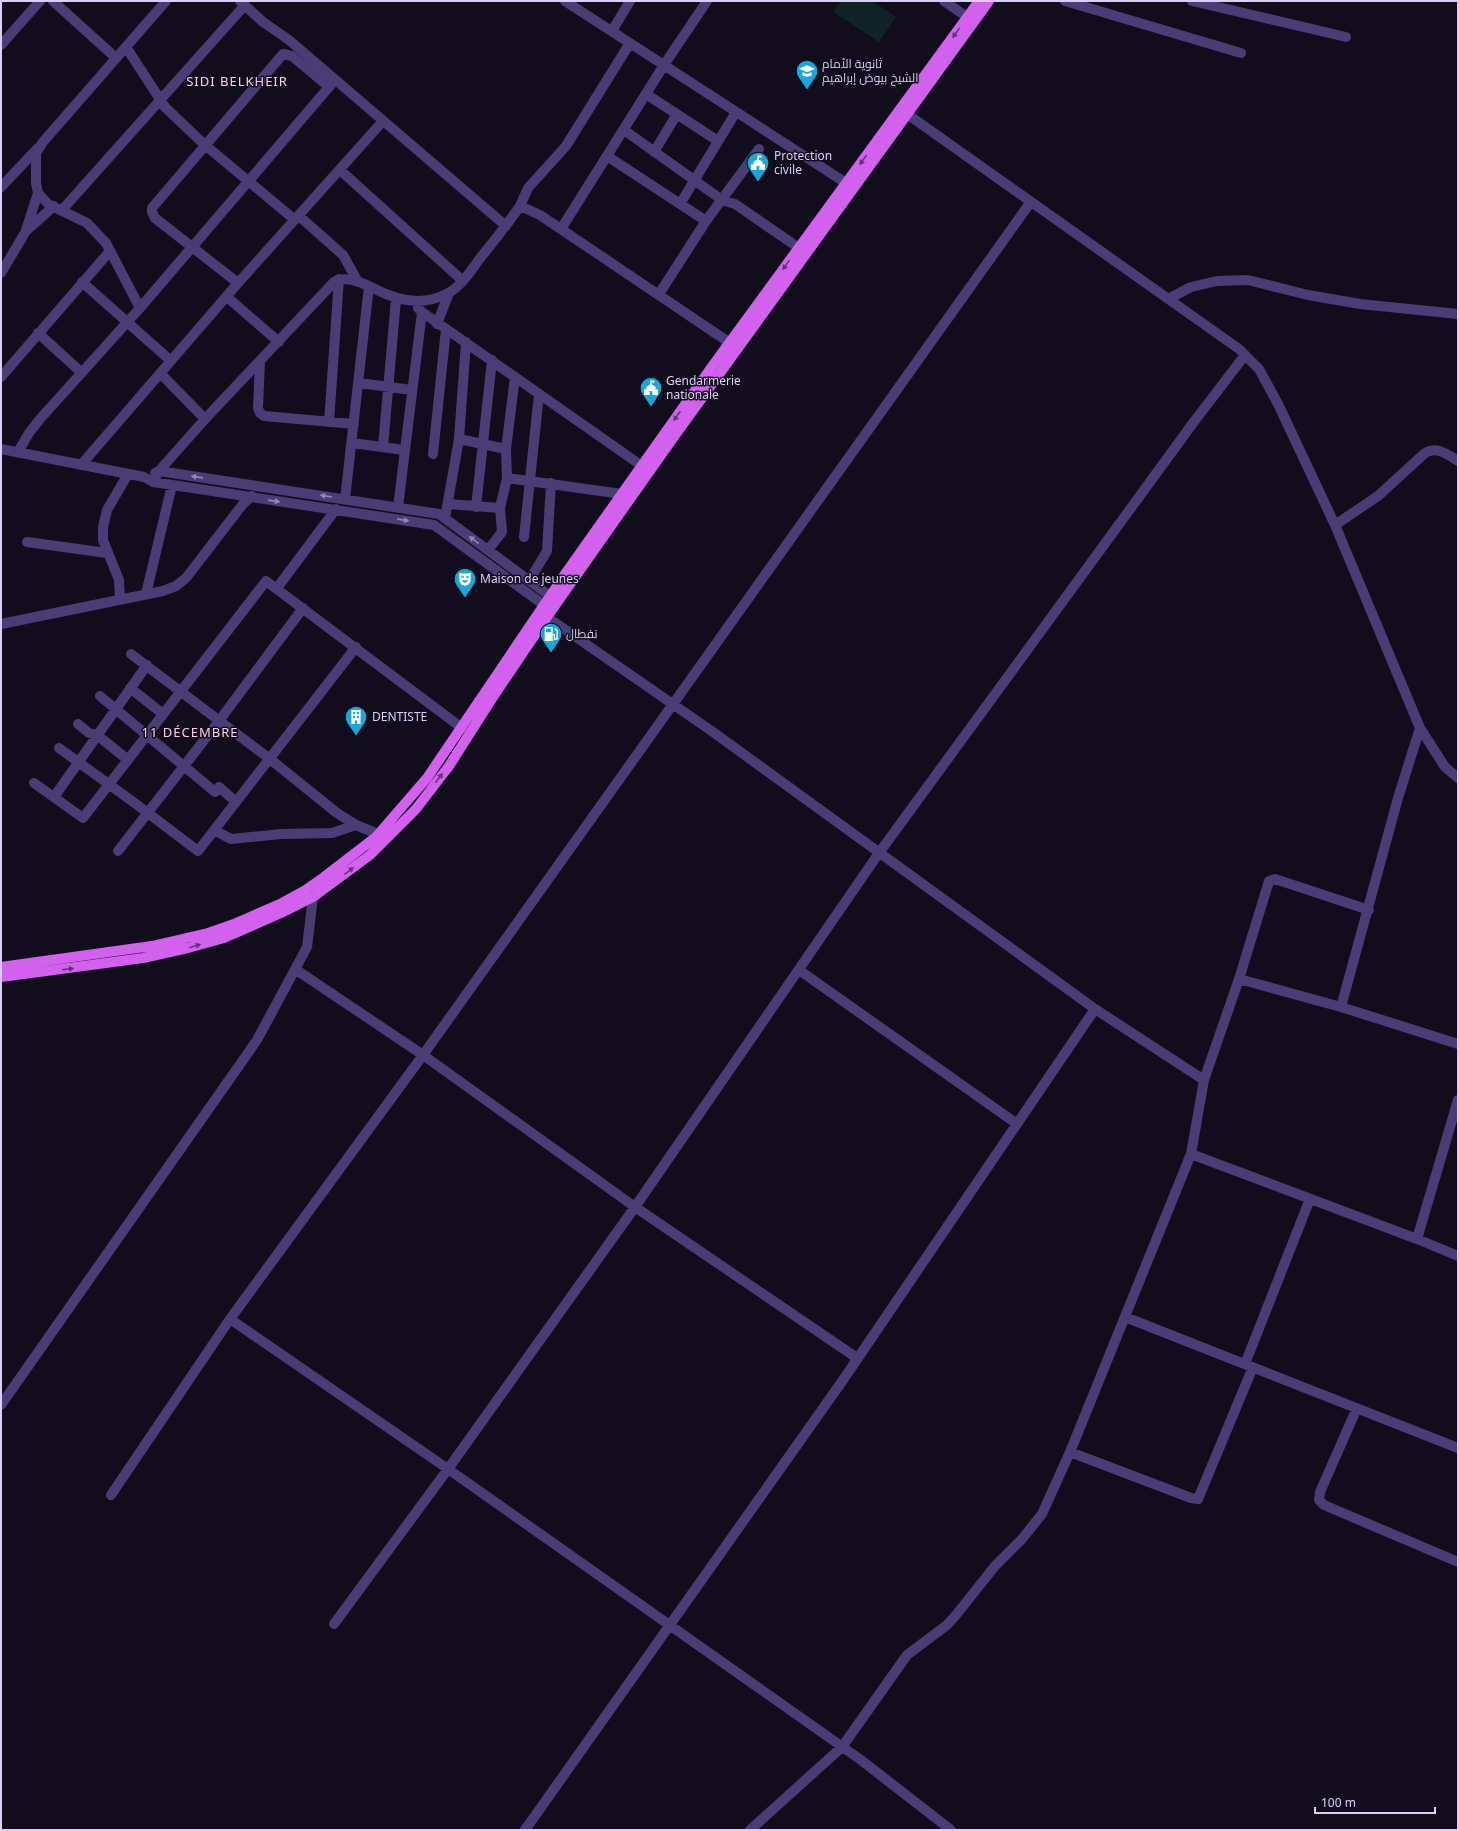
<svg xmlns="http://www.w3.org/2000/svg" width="1459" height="1831" viewBox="0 0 1459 1831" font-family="'Noto Sans',Cairo,sans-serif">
<rect width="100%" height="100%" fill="#120d1c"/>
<!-- green -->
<path fill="#112225" d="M841 1H872L896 17 879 42 833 12Z"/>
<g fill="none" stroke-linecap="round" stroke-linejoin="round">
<!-- minor -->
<path stroke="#493d76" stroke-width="10" d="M53 1 116 58
M240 1 263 22 289 40 506 226
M565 1 846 183
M944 1 967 17
M1065 1 1241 53
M1192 1 1346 37
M612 31 630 1
M1 45 40 1
M126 47 165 107 205 145 295 220
M646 94 718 141
M900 109 1239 349 1259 369 1278 404 1335 525 1420 728 1445 767 1458 778
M624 130 722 200 735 204 799 248
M654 152 677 114
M607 156 706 221
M340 170 463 281
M1 187 38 148
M680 204 736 112
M520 206 528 188 566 146 630 43
M62 210 245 5
M299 216 343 255 358 282
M561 229 664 65 707 1
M26 230 38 193
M1 273 26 231 54 206
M82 282 171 361
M238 283 155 218 152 212V208L283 54 292 56 329 87
M659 294 706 221 759 149
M227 297 279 342
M1168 299 1191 287 1217 281 1248 280 1308 295 1360 304 1458 314
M140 308 106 243 87 223 48 204 38 193 36 183V153L43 142 166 1
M422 312 642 466
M437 324 449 293
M38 333 82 373
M260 361 258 408 260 413 264 416 354 424
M161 374 205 419
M1 377 110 251
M359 383 412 390
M329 422 339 279
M459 439 506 449
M352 443 404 450
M383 447 396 299
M1 449 144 477 153 482 434 525 544 605
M18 452 29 433 40 419 140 308 335 80
M433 454 446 329
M81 465 238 283 383 121
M155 473 159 471 439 514 550 596
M507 478 622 494
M153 482 159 471 205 419 334 282C347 275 363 283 375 289 398 301 423 307 448 293 462 286 472 269 481 257 495 240 508 223 520 206L540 215 730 343
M345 499 369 286
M448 504 500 508
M398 507 422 312 418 308
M476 507 492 360
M445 518 459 439 466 342
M1335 525 1378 496 1425 453C1437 446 1447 454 1458 461
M524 537 539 394
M27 542 107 553
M488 550 502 532 500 508 507 478 506 449 515 377
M529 581 547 551 551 483
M277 588 336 509
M146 594 172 485
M120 599 119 580 103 540V527L107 510 128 474
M547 617 713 732 1095 1009 1204 1080
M1 624 163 591 176 586 186 578 243 504 252 496
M131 654 270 759 337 813 356 825
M130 688 163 714
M100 696 215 792 219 787 236 802
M78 724 89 733 97 735 128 760
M59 748 136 804 198 851 356 647
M34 783 83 818 266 581 462 728
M54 797 147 665
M214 830 231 839 281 834 332 833 356 825 378 834
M118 851 219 721 303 608
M295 969 423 1055 635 1207 857 1358
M799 970 1017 1124
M1239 979 1341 1007 1458 1044
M1341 1007 1398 798 1420 728
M1191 1154 1417 1239 1458 1256
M1417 1239 1458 1100
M1125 1317 1458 1448
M230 1319 448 1469 861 1760 951 1830
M1245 1364 1310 1199
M1 1405 257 1040 307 947 313 897
M1357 1408 1320 1492 1319 1500 1324 1505 1458 1562
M1070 1452 1191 1498 1198 1499 1253 1367
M111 1495 230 1319 423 1055 1030 203
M334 1624 448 1469 635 1207 879 853 1193 423 1245 355
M525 1830 843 1380 1095 1009
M750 1830 842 1747 907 1655 947 1625 956 1615 995 1566 1022 1539 1042 1514 1070 1452 1191 1154 1204 1080 1239 979 1269 881 1275 879 1369 910"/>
<!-- major -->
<path stroke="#d261ee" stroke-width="10" d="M1 967 152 946 208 933 234 924 282 903 304 891 324 877 376 837 427 778 565 574 711 368 979 1
M1 977 143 958 188 948 224 938 281 913 313 897 370 855 416 809 449 766 493 697 547 617 673 438 989 1"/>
</g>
<!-- one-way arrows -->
<defs><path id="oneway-solid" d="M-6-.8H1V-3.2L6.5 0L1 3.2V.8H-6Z"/></defs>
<g fill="#68337a">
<use href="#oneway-solid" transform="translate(956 33) rotate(126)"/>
<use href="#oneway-solid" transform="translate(863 160) rotate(126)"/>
<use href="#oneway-solid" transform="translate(786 265) rotate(126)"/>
<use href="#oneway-solid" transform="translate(677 416) rotate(125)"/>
<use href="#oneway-solid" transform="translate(439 778) rotate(-53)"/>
<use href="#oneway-solid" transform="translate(349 871) rotate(-37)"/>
<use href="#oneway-solid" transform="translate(195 946) rotate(-17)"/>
<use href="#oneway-solid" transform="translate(68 969) rotate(-7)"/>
</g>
<g fill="#9286b8">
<use href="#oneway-solid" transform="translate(197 477) rotate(-172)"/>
<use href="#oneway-solid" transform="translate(326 496) rotate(-171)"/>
<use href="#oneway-solid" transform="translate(274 501) rotate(8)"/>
<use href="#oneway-solid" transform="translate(403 520) rotate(9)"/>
<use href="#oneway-solid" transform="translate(474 540) rotate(-143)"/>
</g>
<!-- icons -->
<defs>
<g id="school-pin" transform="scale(1.15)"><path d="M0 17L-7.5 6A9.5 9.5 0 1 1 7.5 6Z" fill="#18a6db" stroke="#120d1c"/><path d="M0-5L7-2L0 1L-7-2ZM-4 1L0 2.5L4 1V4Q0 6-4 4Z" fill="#fff"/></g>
<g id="civic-pin" transform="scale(1.15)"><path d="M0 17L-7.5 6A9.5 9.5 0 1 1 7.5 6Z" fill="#18a6db" stroke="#120d1c"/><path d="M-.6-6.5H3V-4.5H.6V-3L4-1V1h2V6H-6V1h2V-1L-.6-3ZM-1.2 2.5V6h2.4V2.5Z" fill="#fff"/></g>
<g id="theatre-pin" transform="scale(1.15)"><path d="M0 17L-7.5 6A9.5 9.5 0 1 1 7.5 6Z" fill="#18a6db" stroke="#120d1c"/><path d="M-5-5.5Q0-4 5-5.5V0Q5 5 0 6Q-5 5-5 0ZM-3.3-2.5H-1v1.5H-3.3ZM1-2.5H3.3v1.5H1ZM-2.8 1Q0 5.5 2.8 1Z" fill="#fff"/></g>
<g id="fuel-pin" transform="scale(1.15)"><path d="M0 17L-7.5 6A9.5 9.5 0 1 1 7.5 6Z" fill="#18a6db" stroke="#120d1c"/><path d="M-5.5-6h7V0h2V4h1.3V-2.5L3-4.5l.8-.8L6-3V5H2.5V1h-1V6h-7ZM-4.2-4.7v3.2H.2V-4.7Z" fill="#fff"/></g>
<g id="building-pin" transform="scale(1.15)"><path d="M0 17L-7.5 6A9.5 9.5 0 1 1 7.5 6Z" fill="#18a6db" stroke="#120d1c"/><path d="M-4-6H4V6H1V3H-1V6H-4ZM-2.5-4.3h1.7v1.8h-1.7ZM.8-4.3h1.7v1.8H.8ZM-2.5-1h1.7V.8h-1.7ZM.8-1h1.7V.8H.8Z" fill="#fff"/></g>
</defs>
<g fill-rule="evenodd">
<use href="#school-pin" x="807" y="71"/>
<use href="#civic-pin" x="758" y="163"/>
<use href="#civic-pin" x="651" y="388"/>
<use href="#theatre-pin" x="465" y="579"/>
<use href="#fuel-pin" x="551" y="634"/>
<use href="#building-pin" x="356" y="717"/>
</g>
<g text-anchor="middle" stroke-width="3" stroke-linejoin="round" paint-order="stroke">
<!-- poi labels -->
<g font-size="12" fill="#dacefa" stroke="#120d1c" text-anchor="start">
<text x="822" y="68">ثانوية الأمام<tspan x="822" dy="14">الشيخ بيوض إبراهيم</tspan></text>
<text x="774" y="160">Protection<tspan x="774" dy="14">civile</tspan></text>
<text x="666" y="385">Gendarmerie<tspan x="666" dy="14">nationale</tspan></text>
<text x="480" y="583">Maison de jeunes</text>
<text x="566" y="638">نفطال</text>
<text x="372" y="721">DENTISTE</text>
</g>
<!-- neighbourhood labels -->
<g font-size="13" letter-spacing="1" fill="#fad0e3" stroke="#120d1c">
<text x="237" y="86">SIDI BELKHEIR</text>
<text x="190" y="737">11 DÉCEMBRE</text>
</g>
</g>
<!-- border -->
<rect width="1459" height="1831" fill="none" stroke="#dacefa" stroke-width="4"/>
<!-- scale -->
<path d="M1315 1807v6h120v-6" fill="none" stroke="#dacefa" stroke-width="2"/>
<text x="1321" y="1807" font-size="12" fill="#dacefa" stroke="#120d1c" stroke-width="3" paint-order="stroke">100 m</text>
</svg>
